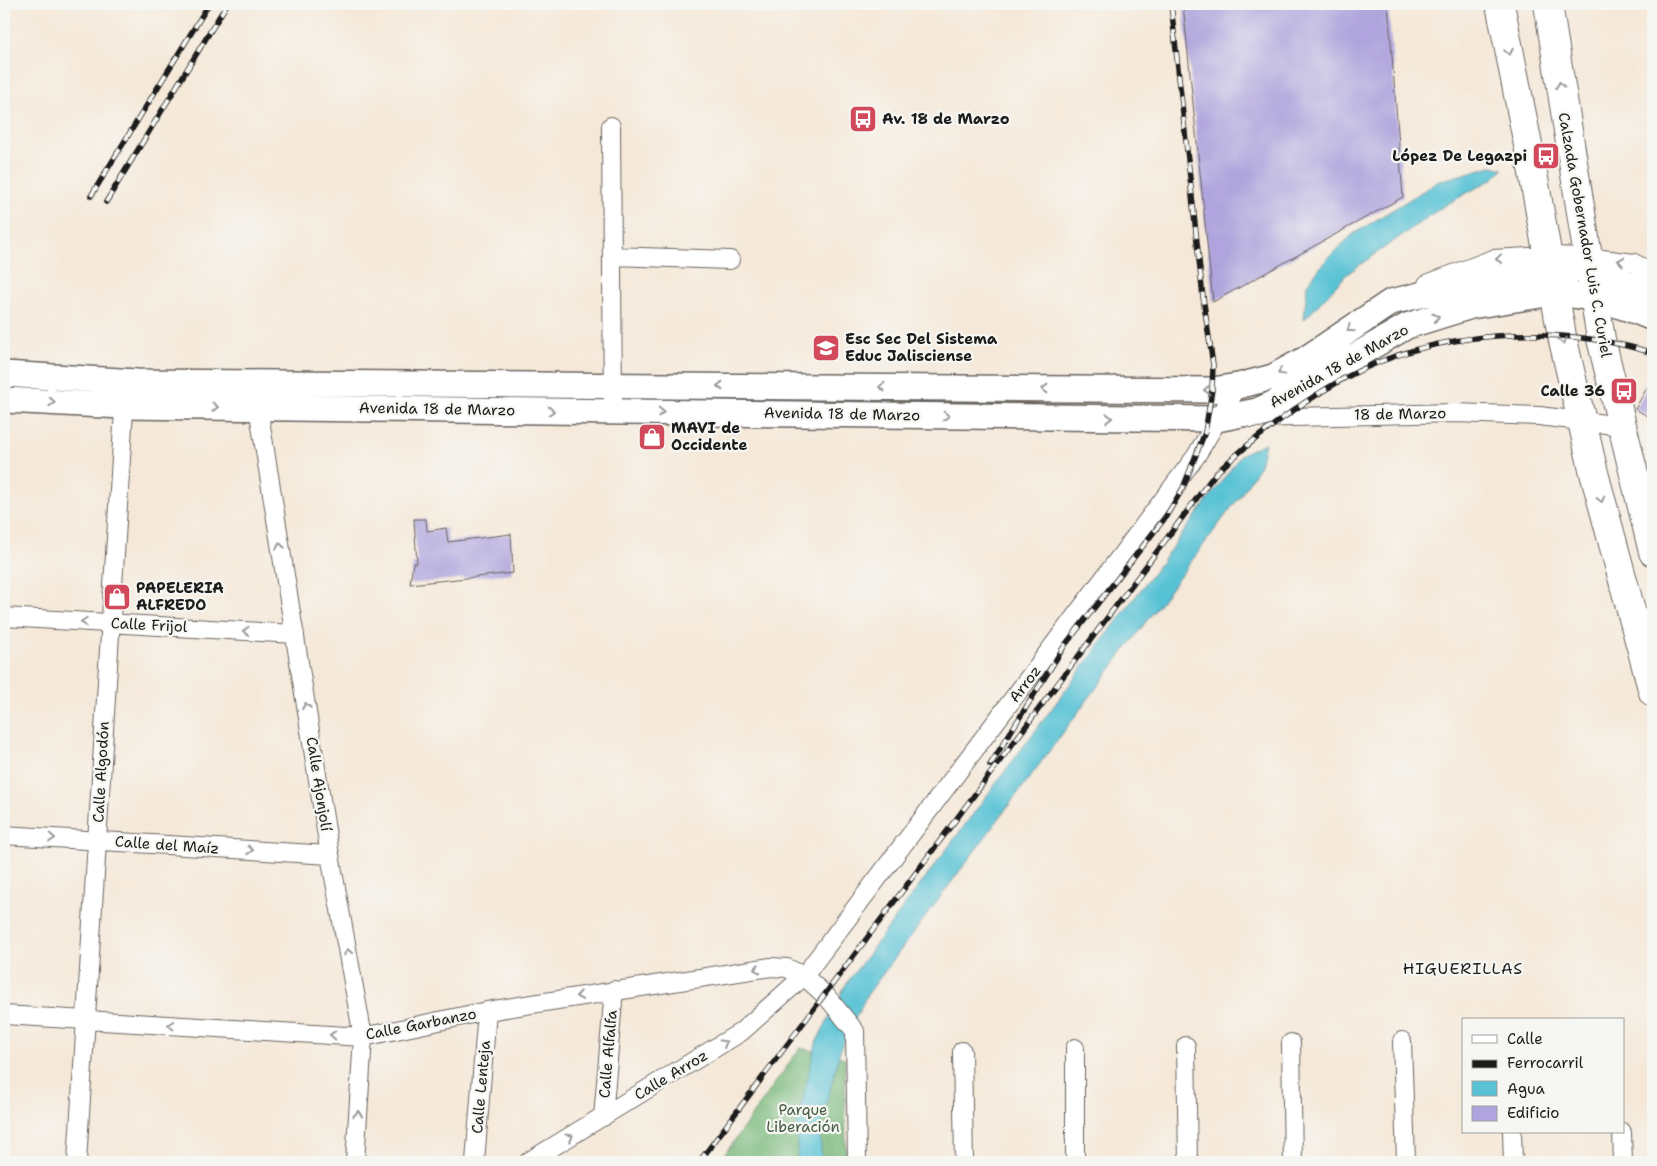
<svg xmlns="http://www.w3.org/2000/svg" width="1657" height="1166" viewBox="0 0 1657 1166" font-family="'Shantell Sans',sans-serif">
<rect width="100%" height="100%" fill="#f6f6f2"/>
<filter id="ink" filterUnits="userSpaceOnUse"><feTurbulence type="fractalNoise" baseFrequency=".02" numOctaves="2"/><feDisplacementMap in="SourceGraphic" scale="10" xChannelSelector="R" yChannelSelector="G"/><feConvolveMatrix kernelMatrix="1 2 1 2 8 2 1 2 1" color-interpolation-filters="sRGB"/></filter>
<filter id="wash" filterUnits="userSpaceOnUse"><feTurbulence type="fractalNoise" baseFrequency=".0096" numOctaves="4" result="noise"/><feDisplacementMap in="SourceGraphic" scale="20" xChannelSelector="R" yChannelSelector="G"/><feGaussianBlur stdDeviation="1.12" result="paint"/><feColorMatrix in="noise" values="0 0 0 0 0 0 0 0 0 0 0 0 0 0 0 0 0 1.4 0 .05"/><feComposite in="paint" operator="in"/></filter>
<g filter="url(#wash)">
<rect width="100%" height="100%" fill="#f5e8d8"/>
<!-- forest -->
<path fill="#75b677" stroke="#48694a" d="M800 1048 845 1058 846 1162H719Z"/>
<!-- water -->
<path fill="#59c2d5" stroke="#3a6f78" d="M1492 166 1503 169 1494 178 1442 207 1347 274 1304 320 1307 284 1326 260 1352 235 1439 181Z
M1265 443 1260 465 1240 496 867 995 841 1047 820 1130 822 1162H798L796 1126 816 1043 846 984 1242 454Z"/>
<g id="blocks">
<!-- building -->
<path fill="#afa4dd" d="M1183 4H1388L1403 197 1213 302Z
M1653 377V419L1635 409Z
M414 519H426L427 531 446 528 448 542 511 534 513 573 410 584 413 563H417Z"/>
</g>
</g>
<g filter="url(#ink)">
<use href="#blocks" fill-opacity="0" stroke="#68635e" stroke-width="1"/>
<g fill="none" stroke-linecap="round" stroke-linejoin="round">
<!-- street casing -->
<g stroke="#68635e" stroke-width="20">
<path id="street" d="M611 126 613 412
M612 256 730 260
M1427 284 1493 259 1548 256 1587 257 1634 263 1653 273
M258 407 330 855 363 1037 355 1162
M1250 418 1455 413 1539 416 1622 426
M4 617 295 634
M4 835 330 855
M4 1015 363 1037 487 1011 771 967 787 968 804 976 827 997 855 1031 857 1162
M1402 1041 1406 1162
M1291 1043 1293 1162
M1186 1046 1188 1162
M1075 1048V1162
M962 1051 964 1162
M603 1117 614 990
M1512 1132 1513 1162
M1622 1132 1623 1162
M77 1162 125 394
M475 1162 487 1011
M528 1162 741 1032 804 976 1196 456 1238 386"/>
</g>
<!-- secondary casing -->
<g stroke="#68635e" stroke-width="28">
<path id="secondary" d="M4 374 137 382 1212 390 1238 386 1273 377 1306 359 1391 302 1495 277 1549 269 1580 270 1632 285 1653 295
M4 400 123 406 1217 419 1257 411 1275 403 1407 326 1471 306 1553 293C1589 295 1620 304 1653 318"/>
</g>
<!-- primary casing -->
<g stroke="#68635e" stroke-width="30">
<path id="primary" d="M1500 4 1528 145 1562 336 1594 473 1653 692
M1548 4 1601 339 1653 552"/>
</g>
<!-- street -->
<use href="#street" stroke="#fff" stroke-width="18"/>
<!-- secondary -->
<use href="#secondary" stroke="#fff" stroke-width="25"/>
<!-- primary -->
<use href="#primary" stroke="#fff" stroke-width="28"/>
<!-- rail casing -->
<g stroke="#1c1c1c" stroke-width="5.5">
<path id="rail" d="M91 196 209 4
M106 202 227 4
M990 765 1065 645 1165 518 1183 488 1205 432 1212 390 1213 365 1203 297 1171 4
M699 1162 1215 474C1254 438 1297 405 1343 379 1434 329 1555 323 1653 353"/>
</g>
<!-- rail -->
<use href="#rail" stroke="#f6f6f2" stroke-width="4" stroke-dasharray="11" stroke-linecap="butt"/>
</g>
<!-- one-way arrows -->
<defs><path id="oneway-chevron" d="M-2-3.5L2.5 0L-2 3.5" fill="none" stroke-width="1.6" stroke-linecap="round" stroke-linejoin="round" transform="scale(1.25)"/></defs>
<g stroke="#999">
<use href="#oneway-chevron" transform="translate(1509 52) rotate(79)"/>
<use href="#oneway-chevron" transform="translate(1560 85) rotate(-98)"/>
<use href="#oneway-chevron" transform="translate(1499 259) rotate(174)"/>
<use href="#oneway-chevron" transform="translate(1621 261) rotate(-172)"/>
<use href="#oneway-chevron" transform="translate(1436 317) rotate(-17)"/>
<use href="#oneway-chevron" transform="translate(1350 329) rotate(146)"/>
<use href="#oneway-chevron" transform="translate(1563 341) rotate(77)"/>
<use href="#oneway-chevron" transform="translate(1281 372) rotate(151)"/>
<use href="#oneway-chevron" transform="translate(720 386) rotate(-180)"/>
<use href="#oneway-chevron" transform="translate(882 387) rotate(-180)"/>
<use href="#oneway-chevron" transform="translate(1045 389) rotate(-180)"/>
<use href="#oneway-chevron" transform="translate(1207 390) rotate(178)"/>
<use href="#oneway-chevron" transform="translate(52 402) rotate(3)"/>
<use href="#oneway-chevron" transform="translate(215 407) rotate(1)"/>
<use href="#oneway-chevron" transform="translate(551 411) rotate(1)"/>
<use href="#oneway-chevron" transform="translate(661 412) rotate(1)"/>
<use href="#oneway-chevron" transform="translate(946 416) rotate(1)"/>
<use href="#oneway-chevron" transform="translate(1109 418) rotate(1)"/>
<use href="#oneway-chevron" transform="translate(1601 499) rotate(75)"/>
<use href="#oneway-chevron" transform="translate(280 546) rotate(-99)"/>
<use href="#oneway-chevron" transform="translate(84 622) rotate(-177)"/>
<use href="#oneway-chevron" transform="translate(246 631) rotate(-177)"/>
<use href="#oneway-chevron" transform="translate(306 706) rotate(-99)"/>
<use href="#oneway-chevron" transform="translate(52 838) rotate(4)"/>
<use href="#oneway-chevron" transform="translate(250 850) rotate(4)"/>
<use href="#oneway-chevron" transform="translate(348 952) rotate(-100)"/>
<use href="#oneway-chevron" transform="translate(757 969) rotate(171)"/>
<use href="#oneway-chevron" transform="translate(579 996) rotate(171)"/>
<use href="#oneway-chevron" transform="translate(171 1025) rotate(-177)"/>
<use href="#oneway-chevron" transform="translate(333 1035) rotate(-177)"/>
<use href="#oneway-chevron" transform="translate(724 1043) rotate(-31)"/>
<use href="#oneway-chevron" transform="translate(358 1114) rotate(-87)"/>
<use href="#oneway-chevron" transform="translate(570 1137) rotate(-31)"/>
</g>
</g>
<!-- icons -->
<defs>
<g id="bus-square" transform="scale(1.4375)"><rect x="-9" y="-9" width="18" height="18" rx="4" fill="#d1495b" stroke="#f6f6f2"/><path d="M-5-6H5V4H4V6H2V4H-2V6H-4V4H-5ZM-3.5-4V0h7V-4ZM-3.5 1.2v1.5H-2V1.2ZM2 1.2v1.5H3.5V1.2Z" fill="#fff"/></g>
<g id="school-square" transform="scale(1.4375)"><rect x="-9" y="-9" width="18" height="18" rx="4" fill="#d1495b" stroke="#f6f6f2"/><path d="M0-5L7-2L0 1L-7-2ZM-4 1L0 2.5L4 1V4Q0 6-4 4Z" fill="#fff"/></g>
<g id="shop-square" transform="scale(1.4375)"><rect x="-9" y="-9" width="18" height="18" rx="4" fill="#d1495b" stroke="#f6f6f2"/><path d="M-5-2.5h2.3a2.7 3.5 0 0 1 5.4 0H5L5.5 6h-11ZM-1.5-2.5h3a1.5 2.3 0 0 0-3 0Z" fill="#fff"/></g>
</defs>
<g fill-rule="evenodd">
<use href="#bus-square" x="863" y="119"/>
<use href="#bus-square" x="1546" y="156"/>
<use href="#school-square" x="826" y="348"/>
<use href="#bus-square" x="1624" y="391"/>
<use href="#shop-square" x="652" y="437"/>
<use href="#shop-square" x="117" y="597"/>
</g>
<g text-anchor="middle" stroke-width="4.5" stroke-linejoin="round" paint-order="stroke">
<!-- poi labels -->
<g font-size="15" font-weight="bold" fill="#1c1c1c" stroke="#f6f6f2" text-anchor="start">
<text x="882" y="124">Av. 18 de Marzo</text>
<text x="1527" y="161" text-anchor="end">López De Legazpi</text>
<text x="845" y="344">Esc Sec Del Sistema<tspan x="845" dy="17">Educ Jalisciense</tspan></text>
<text x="1605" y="396" text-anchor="end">Calle 36</text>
<text x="671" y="433">MAVI de<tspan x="671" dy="17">Occidente</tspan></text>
<text x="136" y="593">PAPELERIA<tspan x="136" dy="17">ALFREDO</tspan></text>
</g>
<!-- street labels -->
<g font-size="15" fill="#1c1c1c" stroke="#f6f6f2">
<text transform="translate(1585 235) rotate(80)" y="5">Calzada Gobernador Luis C. Curiel</text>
<text transform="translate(1339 366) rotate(-29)" y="5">Avenida 18 de Marzo</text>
<text transform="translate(437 409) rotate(1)" y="5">Avenida 18 de Marzo</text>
<text transform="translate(842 414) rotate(1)" y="5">Avenida 18 de Marzo</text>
<text transform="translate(1400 414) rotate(-1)" y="5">18 de Marzo</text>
<text transform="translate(149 625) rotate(3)" y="5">Calle Frijol</text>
<text transform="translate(1025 684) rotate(-53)" y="5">Arroz</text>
<text transform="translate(101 772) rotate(-87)" y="5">Calle Algodón</text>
<text transform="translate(319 784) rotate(81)" y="5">Calle Ajonjolí</text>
<text transform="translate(167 845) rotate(4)" y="5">Calle del Maíz</text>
<text transform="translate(421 1024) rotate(-11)" y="5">Calle Garbanzo</text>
<text transform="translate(608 1054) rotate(-85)" y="5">Calle Alfalfa</text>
<text transform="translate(671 1075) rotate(-31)" y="5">Calle Arroz</text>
<text transform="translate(481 1087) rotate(-85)" y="5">Calle Lenteja</text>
</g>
<!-- park labels -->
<g font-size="15" fill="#455c43" stroke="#f6f6f2">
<text x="803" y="1115">Parque<tspan x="803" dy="17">Liberación</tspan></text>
</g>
<!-- neighbourhood labels -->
<g font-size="16" letter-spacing="1" fill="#1c1c1c" stroke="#f6f6f2">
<text x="1463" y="974">HIGUERILLAS</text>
</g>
</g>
<!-- margin -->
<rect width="1657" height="1166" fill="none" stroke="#f6f6f2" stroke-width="20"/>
<!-- legend -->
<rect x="1462" y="1018" width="162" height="115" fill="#f6f6f2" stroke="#9f9f9c"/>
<rect x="1472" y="1035" width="25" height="8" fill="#ffffff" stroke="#9f9f9c"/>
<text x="1507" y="1044" font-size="15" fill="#1c1c1c">Calle</text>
<rect x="1472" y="1060" width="25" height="8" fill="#1c1c1c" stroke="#9f9f9c"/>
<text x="1507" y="1068" font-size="15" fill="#1c1c1c">Ferrocarril</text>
<rect x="1472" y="1081" width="25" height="15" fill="#59c2d5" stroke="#9f9f9c"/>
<text x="1507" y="1094" font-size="15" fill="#1c1c1c">Agua</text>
<rect x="1472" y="1106" width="25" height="15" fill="#afa4dd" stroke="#9f9f9c"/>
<text x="1507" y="1118" font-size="15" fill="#1c1c1c">Edificio</text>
</svg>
